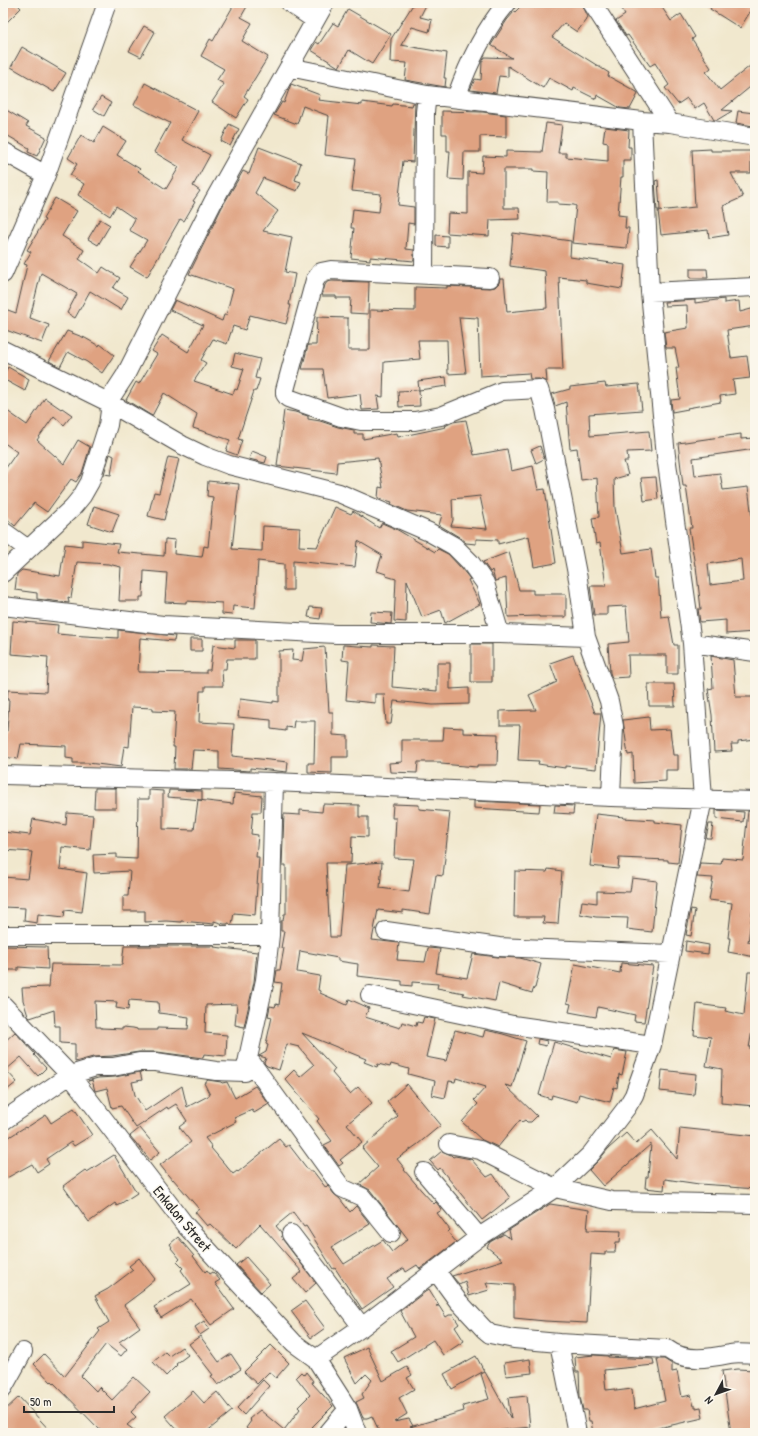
<svg xmlns="http://www.w3.org/2000/svg" width="758" height="1436" viewBox="0 0 758 1436" font-family="'Patrick Hand',sans-serif">
<rect width="100%" height="100%" fill="#fbf7ec"/>
<filter id="ink" filterUnits="userSpaceOnUse"><feTurbulence type="fractalNoise" baseFrequency=".025" numOctaves="2"/><feDisplacementMap in="SourceGraphic" scale="8" xChannelSelector="R" yChannelSelector="G"/><feConvolveMatrix kernelMatrix="1 2 1 2 8 2 1 2 1" color-interpolation-filters="sRGB"/></filter>
<filter id="wash" filterUnits="userSpaceOnUse"><feTurbulence type="fractalNoise" baseFrequency=".012" numOctaves="4" result="noise"/><feDisplacementMap in="SourceGraphic" scale="16" xChannelSelector="R" yChannelSelector="G"/><feGaussianBlur stdDeviation="0.9" result="paint"/><feColorMatrix in="noise" values="0 0 0 0 0 0 0 0 0 0 0 0 0 0 0 0 0 1.4 0 .05"/><feComposite in="paint" operator="in"/></filter>
<g filter="url(#wash)">
<rect width="100%" height="100%" fill="#f1e8ce"/>
<g id="blocks">
<!-- building -->
<path fill="#dfa281" fill-rule="evenodd" d="M3 3H16L21 8 3 26Z
M235 3H249L241 17 252 23 242 41 268 57 244 96 248 99 236 118 212 102 224 84 217 80 224 69 201 56 210 39 213 41Z
M414 3H427L420 17 432 20 429 32 412 27 401 45 447 53 444 78H446L445 87 405 80 407 63 390 62 391 39Z
M524 3 582 4 588 17 577 32 564 23 552 37 609 73 608 76 637 92 638 94 630 109 620 108 597 95 596 99 574 88 573 91 549 78 543 88 508 66V77L499 76 496 93 470 90 475 79 481 80 482 62 485 57 512 58 491 45 507 20 514 12H515Z
M617 3H659L671 21 681 14 695 37 692 39 711 68 706 72 720 90 755 62V83L722 110 732 111 717 120H714L704 103 695 109 687 98 678 104 665 88 669 85 655 63 650 66 628 35 626 36 616 21 625 15Z
M714 3H755V4L740 28 710 9Z
M348 9 391 34 372 64 349 50 339 67 337 66 311 50 316 42 319 44 333 23 338 26Z
M144 26 155 32 141 57 129 51Z
M22 47 66 73 54 92 11 67Z
M145 83 198 111 182 140 210 155 193 186 200 191 193 201 195 202 184 221 180 219 147 277 130 267 147 240 129 230 135 219 116 206 110 216 78 195 84 184 70 175 77 164 68 158 81 135 94 143 103 127 126 141 117 155 140 169 138 171 166 189 179 167 154 152 170 123 134 105Z
M291 84 320 95 318 100 362 105V102L392 106 393 104 412 106 413 103H415L413 162 403 161 398 205 414 207V224L408 223 406 249 414 250V261L370 257V260L351 258 354 228H351L353 209 379 212 381 194 352 191 356 159 325 155 329 116 303 106 297 124 274 115 282 102 284 103Z
M101 97 111 103 104 116 93 109Z
M3 108 28 123 26 126 46 137 37 156 28 152 29 148 3 133Z
M442 111 483 112 506 115V137L480 136V152H464L463 180 448 179 450 151H447V134H442Z
M738 111 754 113 753 126 736 123Z
M546 123 562 125 558 153H566V157L608 161V143L603 142 605 127 629 130 628 147H631V160H623V177H621L618 215 626 216 625 228H629L627 248 572 243 576 206 574 205 558 204V202H547L548 172 533 171V169H504V208H519L520 219 490 220 489 236 447 233 448 213 468 214V172L482 173 483 156 506 157V151L542 152Z
M229 124 239 129 230 146 221 141Z
M259 147 301 163 295 180 301 182 297 191 263 178 255 193 278 211 263 231 292 237 285 272 295 274 289 305H291L286 324 250 315 245 330 233 326 227 344 213 339 201 360 206 363 194 381 233 394 235 389 237 390 244 369 232 366 235 353 260 359 255 378 260 379 256 391H254L238 439 242 440 237 455 226 451 230 440 193 428 197 414 164 393 152 416 126 400 136 382 139 384 157 354 152 351 162 335 188 352 203 325 170 310 175 300 222 321 224 315H226L233 289 189 274 222 207 243 171 249 174Z
M711 149V151H751V173H731L743 197 723 206 728 235 709 238 708 230 661 235 658 211 695 207 692 150Z
M658 180 660 210H657L655 181Z
M55 198 77 211 62 236 84 250 79 259 99 273 103 267 120 278 113 288 128 297 121 310 90 291 75 318 67 313 77 294 41 273 30 318 49 325 42 343 3 329V316L5 309 16 313 27 265 24 264 31 252 27 250 45 220 43 219Z
M100 219 110 225 98 245 88 239Z
M513 233 571 241 570 257 625 265 622 289 586 283V280L559 277 563 370H546L547 382 539 379H530L529 373 480 376 478 318 459 317 466 373 448 374 447 340H418L420 359 384 362 383 397 377 396 379 409 362 410 360 394 327 398 323 369H302L308 345H316L317 317 348 318V350H370V310L415 311V287L447 288V286L490 288 495 287 499 283 500 279H504L507 312 547 308 545 271 510 266Z
M436 235 448 236V247L436 246Z
M690 269H707L708 278H690Z
M332 281 369 282 368 314 350 313 351 298H336V296H322L325 285 327 282Z
M724 299V303L739 301 740 312 755 308V326L727 330 731 358 747 356 750 378 733 380 735 394 720 396 721 402 687 408 688 409 672 412 671 400 680 399 676 368H679L675 348H666L664 332 688 328 687 305 665 306 664 302 695 300V303Z
M67 331 85 338 99 346 100 344 114 355 102 373 87 362 68 352 60 367 49 361Z
M8 367 29 379 25 391 3 379V376Z
M446 377 447 386 419 390 418 381Z
M605 383 606 387 639 384 642 410 589 414 590 436 649 431 651 451 627 452 628 461H624L628 475 614 479 615 508 623 553 651 549 655 578H658L661 617 669 616 674 645H678V674H667V655H628L629 677 612 678 610 673 608 644 629 642 626 606 607 607V615H594L590 586H606L600 543 596 544 592 518 599 517 597 478 581 480 577 448 570 449 566 402 555 406 552 394 570 389V387Z
M419 390 420 406 399 407 398 391Z
M45 398 61 409 62 408 72 415 64 425 54 416 37 440 64 464 78 440 90 447 82 473 76 482 71 479 47 512 34 503 15 526 3 515V472L17 452 3 442V408L27 425Z
M284 410 295 412 308 416V419L320 421 338 427 354 430V434H363V439L397 433 398 437 446 427 445 426 453 422 466 420 474 455 507 449 511 471 533 466 538 490 545 489 556 563 534 567 529 536 498 544V540L476 539V544L466 543 459 537 439 525 442 515 407 511 391 504 392 502 378 498 379 487 383 488 378 458 337 462 336 473 277 466ZM480 496 487 529 451 526 453 520 452 499Z
M741 434V439L755 438V449L693 458 695 476 720 473 723 490 748 487 752 518H753L755 528V632L726 634V620L700 622 698 609H701L696 566H695L689 528H692L686 486H683L678 443ZM741 559 743 581 710 585 708 564Z
M540 446 544 459 536 463 531 450Z
M252 451 267 457 265 463 249 459Z
M110 454 114 456 111 475 104 474Z
M168 457 179 459 164 520 148 516 154 492 159 493Z
M656 477 658 499 644 501 641 478Z
M208 481 239 484 232 549 262 551 263 526 300 528 299 546 317 547 335 507 351 514 353 511 379 528 382 523 396 529 435 552 438 549 448 554 462 569 470 579 468 580 480 604 445 623 441 610 422 617 407 580 406 622 394 621 396 579 386 576V574L377 571 382 555 358 541 355 567 293 561V590H284V564L258 561 255 608 233 606 232 615 222 614V603L186 601V603L165 602 167 573 144 571 143 597H140V601H119L121 567 108 564 77 562 71 598 68 597 69 603 37 599V593L15 590 17 574 22 570 60 576 65 544 82 546V540L119 544 117 552 164 556 165 539 175 540 174 554 202 557 204 546 208 547 213 497 207 496Z
M94 506 119 514 112 532 88 524Z
M509 552 519 590H533V594H566V617H539V616L508 617 506 578 495 581 492 570 490 572 483 562Z
M310 607 322 608 320 619 308 617Z
M371 612 392 613 391 624 370 622Z
M13 621 58 625 57 634 69 635 118 638V630L175 636 174 641 140 638 138 672 206 673V670H210L213 645 235 648V640H255V659H227L226 669H222L223 686H205V691H200L199 722 234 724 232 756 288 762 287 772 250 768V771L219 769V751L193 750 191 769H174L175 747H173L175 712 153 711V708L132 707 129 747 124 746 121 767 88 763H73V759L66 758V746L21 744 18 759 3 757 5 731H7L9 700H7L8 690 46 692 48 657 11 654Z
M190 639H202V651H190Z
M471 644H492V682H471Z
M343 645 373 647V645L394 646 392 687 437 691V663H450V689L469 688V704L433 705 394 701 391 724H386L384 694H375V703L346 700 349 661 342 660Z
M325 647 329 712H333V735L348 736V757H332V773L308 772V763H314L315 721H294L293 728 286 727V731L271 729V720L238 717 240 699 273 703V701L279 702V651L293 650 292 660 302 661 304 649Z
M573 655 595 713H601L596 769 565 766V768L538 764 539 761 518 760 520 725H500V711L536 710 529 695 557 682 550 663Z
M711 656 733 660 736 697H755V739L738 741V744H731L732 751 714 752 712 715 708 689 713 688Z
M648 684H674L675 706H649Z
M649 717 650 730 670 729 673 755H678V770H666V781L634 783 633 754 628 755 623 720Z
M444 727 463 728V733L498 734 497 765H477V767L441 764V762H418L417 773 390 772 389 763 402 762V740H443Z
M95 788H116V808H94Z
M149 790 163 791V829L194 830 198 800 233 804 234 793 262 796 261 812H253L251 834 258 835 256 857H259L255 915 234 913 232 924 228 923V924H224L214 921V924L181 921V922L166 921 145 922V911H123V896H128L130 871 94 873 93 855 117 854V858L137 859 138 799H149Z
M169 790 202 791V800L168 797Z
M474 801 540 804 539 812 474 808Z
M323 804 359 805V817H368V837L352 836 351 863H326L330 937H339L345 865 382 862 380 888 409 892 414 859 394 858 396 818H392L393 804 419 805V809L450 812 443 876 436 875 430 914 403 910V913L378 910 372 940 399 943 397 960 425 962 428 948 440 949 436 973 467 978 473 954 498 957 520 958 541 964 535 988H534L532 993 499 983 495 1001 463 995 464 993 437 988 438 984 412 982V986L402 985V981L357 976 358 964 338 961V958L300 951 297 972 320 976 318 990 320 991V993L347 1005 349 999 369 1008 365 1017 400 1028 402 1022 416 1026 417 1022 422 1023 424 1017 435 1019 426 1057 446 1061 455 1030 483 1037 485 1030 503 1034 526 1041 512 1087 505 1085 537 1116 531 1122H527L525 1120 522 1122 520 1120 498 1147 482 1140 462 1122 478 1104 474 1100 486 1087 456 1078 455 1082 449 1081 445 1098 432 1095 435 1081 408 1074 409 1069 391 1064 390 1067 378 1064 377 1067 364 1062 366 1059 302 1033 335 1069 332 1073 350 1094 358 1087 372 1103 347 1124 362 1142 340 1160 343 1163 339 1166 324 1145 332 1141 317 1121 319 1119 285 1079 294 1070 300 1077 314 1065 299 1047 287 1044 279 1070 267 1066 264 1063 266 1058 259 1056 266 1052 268 1045 266 1044 272 1017 268 1016 270 1006 275 1007 276 1004 279 1005 282 983 275 982 277 970H280L284 948H281L284 931H281V921H283L284 914H286V865H282L284 814 300 815V810L322 812Z
M555 805 574 806 573 814 554 813Z
M716 810 744 812 743 822 716 819Z
M748 811H755V907H753L748 942 755 943V957L728 952 730 938H728L732 903 709 900 713 878 697 877 700 863 721 864 722 858 743 860Z
M67 813 93 815 90 850 62 847 60 869 87 873 82 912 65 910 64 917 38 914 37 923 24 921 25 908 3 907V877L28 879 32 852 3 850V832L30 835 33 819 66 825Z
M596 814 624 817 623 818 655 820V822L682 825 678 863 668 862V860L619 858 618 869 590 866Z
M709 824H713L711 838H706Z
M548 869 562 871 558 924 543 923 544 917H514L515 871 547 872Z
M632 878 657 881 652 932 627 929 628 918 596 917 580 914 582 901 597 903V891L630 892Z
M691 909 695 910 691 936 686 935Z
M686 941 709 945 708 954 685 951Z
M3 946 47 947 48 969 18 967V970H3Z
M124 946H215L214 947 257 952 254 982 244 1027 235 1025 237 1004 206 1005 205 1033 227 1035 226 1056 204 1054 203 1058 157 1052H139L112 1056 93 1057 75 1062V1044L60 1043V1026H55L54 1010 30 1018 28 1016 23 1000 22 988 49 987 51 964 122 965ZM129 1000 158 1002 159 1013 189 1017 188 1029 157 1028V1030H137V1029L133 1028 123 1027V1029L101 1028V1027H96L95 1001 117 1002 116 1008 128 1010Z
M621 963 653 966 644 1022 634 1021 635 1015 598 1007 596 1017 569 1012 571 1004 567 1003 575 964 620 973Z
M748 972H755V1013L749 1048H755V1106L721 1103 722 1069 706 1066 711 1037 694 1035 697 1004 726 1008 725 1011 744 1015Z
M15 1032 35 1054 34 1055 46 1068 38 1076 21 1057 6 1070 17 1082 7 1090 3 1085V1043Z
M538 1039 547 1041 546 1046 537 1044Z
M554 1042 611 1059 614 1050 627 1052 622 1075 619 1074 617 1088 614 1087 610 1102 579 1094 577 1102 552 1095 551 1099 539 1095Z
M662 1070 696 1074 694 1095 660 1091Z
M140 1072 142 1080 132 1082 135 1095 145 1111 182 1086 187 1107 210 1095 204 1083 208 1080 221 1082 222 1083 227 1082 235 1098 255 1086 269 1104 254 1113 252 1110 234 1118 236 1122 205 1138 212 1147 211 1148 233 1174 237 1171 238 1172 279 1139 286 1147 289 1145 309 1171H313L326 1188 328 1186 334 1194 340 1199 350 1212 356 1206 370 1224 332 1247 344 1264 383 1240 392 1252 408 1239 370 1190 359 1184 378 1167 362 1148 398 1116 387 1102 407 1084 441 1125 418 1144 397 1159 405 1169 404 1170 421 1190 434 1204 436 1202 442 1210 437 1213 450 1230 448 1232 456 1242 420 1269 417 1265 406 1272 404 1268 387 1279 393 1287 362 1309 335 1268 333 1269 306 1226 304 1227 293 1212 276 1226 281 1232 283 1240 316 1283 305 1293 293 1279 302 1272 260 1224 236 1249 210 1224 207 1226 195 1212 199 1209 173 1179 172 1180 160 1165 191 1142 179 1127 187 1121 176 1104 168 1109 167 1107 136 1128 121 1106 112 1108 107 1088 95 1091 92 1080 88 1081 98 1078 115 1077Z
M74 1108 92 1135 74 1146 71 1142 46 1159 49 1164 37 1172 32 1164 3 1180V1141L25 1127 26 1128 46 1115 51 1123Z
M140 1128 160 1152 150 1160 130 1136Z
M680 1128 755 1136V1189L730 1187V1186L699 1184 665 1179 664 1190 645 1188 646 1177H648L651 1144 603 1186 589 1170 599 1160 608 1149 626 1133 636 1144 652 1130 677 1159Z
M442 1151 451 1155 453 1157 455 1156 471 1159 487 1177 493 1174 510 1198 482 1220 440 1168 438 1170 430 1161Z
M114 1155 137 1193 117 1206 115 1203 89 1222 63 1186 85 1170 87 1172Z
M550 1204 589 1210 587 1230 621 1231 620 1242H616L615 1252H605V1255L591 1254 587 1323 545 1321 514 1318V1285L486 1283 489 1290 469 1296 465 1281 459 1284 452 1276 503 1260 487 1247 490 1242 504 1234 511 1239 509 1230Z
M178 1237 194 1256H193L205 1272 207 1270 210 1274 213 1272 220 1280 215 1283 234 1309 211 1325 191 1299 161 1318 154 1307 191 1284 181 1270 183 1268 177 1262 180 1259 171 1248 172 1247 170 1244Z
M246 1257 270 1284 261 1292 236 1265Z
M139 1258 155 1279 143 1289 144 1290 124 1305 140 1327 119 1342 127 1349 121 1356 106 1344 81 1376 96 1391 99 1387 112 1400 134 1377 150 1392 131 1412 136 1417 127 1425 138 1433H103L52 1381 51 1382 34 1364 44 1354 65 1376 100 1331 98 1329 109 1322 95 1296 108 1289 133 1270 129 1266Z
M429 1289 439 1305 436 1306H439L446 1317 449 1315H453L459 1324 455 1327 464 1341 443 1355 433 1340 398 1362 391 1351 414 1337 400 1311Z
M305 1301 325 1328 311 1338 291 1311Z
M204 1321 209 1329 200 1335 195 1327Z
M200 1336 219 1362 231 1354 241 1369 218 1385 211 1376 213 1375 189 1344Z
M271 1345 289 1363 276 1378 269 1372 257 1384 244 1372Z
M182 1347 188 1355 176 1364 177 1365 166 1376 153 1362 165 1352 169 1356Z
M367 1347 383 1381 407 1367 412 1375 407 1378 414 1389 399 1398 407 1414 394 1422 409 1419 413 1426 410 1427 464 1411 463 1406 489 1399 481 1374 485 1372 511 1419 508 1398 527 1396 530 1427 496 1431 497 1433H380L372 1416 367 1418H363L356 1402 364 1398 362 1394 372 1380 366 1374 357 1383 344 1358Z
M594 1355 608 1356V1357L653 1359 654 1365 604 1370 606 1390 616 1389V1391L632 1389 634 1409 665 1401 657 1359H664L672 1364V1372L677 1371 682 1397 691 1395 694 1406H696V1408L701 1407 703 1418 641 1432V1433H593L591 1421H589L587 1410H583L580 1397 579 1372H576L575 1357Z
M476 1356 484 1371 452 1389 444 1374Z
M530 1359 532 1373 506 1376 504 1363Z
M737 1369 755 1370V1433H731L722 1371Z
M301 1372 304 1375 306 1372 313 1381 312 1383 333 1406 312 1427 318 1431V1433H252L246 1428 251 1421 249 1419 260 1410 284 1430 300 1409 298 1407 310 1395 296 1377Z
M263 1380 269 1386 244 1415 237 1408Z
M193 1391 204 1403 217 1392 232 1411 205 1433H180L165 1416Z
M19 1397 52 1433H3V1412Z"/>
</g>
</g>
<g filter="url(#ink)">
<use href="#blocks" fill-opacity="0" stroke="#494743" stroke-width="1"/>
<g fill="none" stroke-linecap="round" stroke-linejoin="round">
<!-- minor casing -->
<g stroke="#494743" stroke-width="20">
<path id="minor" d="M290 3 315 20
M592 3 670 123
M289 67 427 95 642 121 670 123 755 137
M456 98C468 64 484 30 507 3
M3 151 46 175
M3 274 46 175 107 3
M424 274 425 112 427 95
M490 278 331 270 321 272 315 280 285 390V394L288 398 341 417 361 421H415L441 416 502 391 539 389 545 409 578 579 586 637 609 701 614 726 611 797
M650 292 755 287
M3 350 108 402 182 445 205 456 229 465 339 493 429 532 454 546 470 562 485 583 500 634
M3 531 28 549
M3 573 73 507 82 496 90 482 108 425 110 411 108 402 125 376 213 202 325 3
M3 606 163 625 336 634H500L586 637
M692 643 755 652
M3 775 274 782 611 797 755 801
M386 931 499 947 670 954
M3 935H270
M370 995 513 1025 652 1045
M3 1005 70 1075 186 1226 294 1343 316 1359 348 1409 357 1433
M248 1058 342 1188 362 1197 391 1233
M3 1121 70 1075 96 1067H113L139 1062H156L216 1071 245 1072 265 980 270 935 274 782
M449 1144 480 1150 555 1188 612 1201 755 1204
M424 1172 479 1237
M291 1234 362 1327
M436 1271 458 1301 484 1329 490 1334 514 1339 559 1343 667 1349C685 1363 710 1358 730 1354 738 1352 747 1354 755 1354
M559 1343 577 1433
M316 1359 362 1327 479 1237 555 1188 591 1154 627 1107 634 1095 652 1045 703 799 692 643 666 456 650 292 642 121
M3 1388 23 1352
M328 1433 348 1409"/>
</g>
<!-- minor -->
<use href="#minor" stroke="#fff" stroke-width="18"/>
</g>
</g>
<g text-anchor="middle" stroke-width="3" stroke-linejoin="round" paint-order="stroke">
<!-- street labels -->
<g font-size="15" fill="#2b2b2b" stroke="#fbf7ec">
<text transform="translate(182 1219) rotate(50)" y="5">Enkalon Street</text>
</g>
</g>
<!-- margin -->
<rect width="758" height="1436" fill="none" stroke="#fbf7ec" stroke-width="16"/>
<!-- north arrow -->
<g transform="translate(716 1394) rotate(229)" stroke="#fbf7ec" stroke-width="3" paint-order="stroke">
<path d="M0-3L7 15L0 10L-7 15Z" fill="#2b2b2b"/>
<text y="-6" font-size="11" font-weight="bold" text-anchor="middle" fill="#2b2b2b">N</text>
</g>
<!-- scale -->
<path d="M24 1406v6h90v-6" fill="none" stroke="#2b2b2b" stroke-width="2"/>
<text x="30" y="1406" font-size="12" fill="#2b2b2b" stroke="#fbf7ec" stroke-width="3" paint-order="stroke">50 m</text>
</svg>
